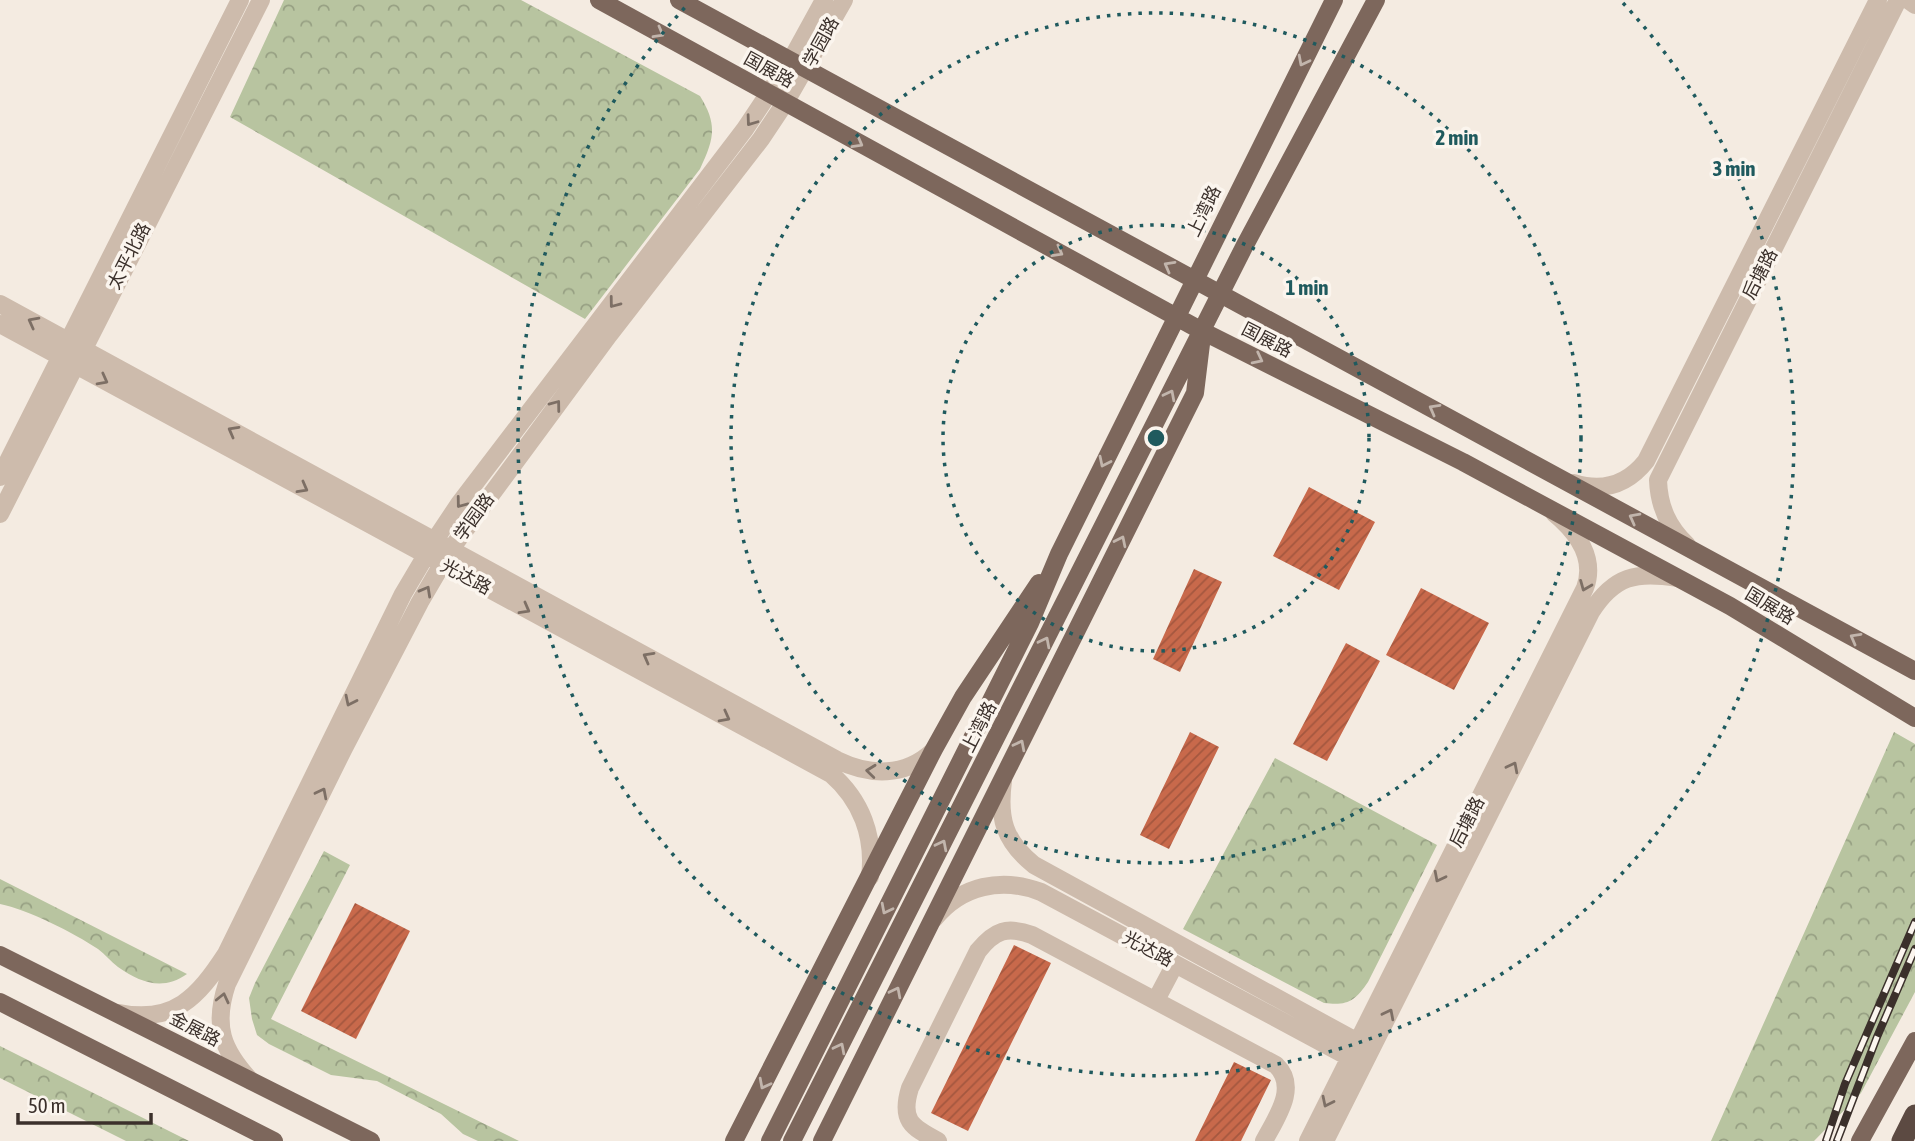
<svg xmlns="http://www.w3.org/2000/svg" width="1915" height="1141" viewBox="0 0 1915 1141" font-family="'Asap Condensed','Noto Sans SC',sans-serif">
<defs>
<pattern id="forest-crowns" width="20" height="18" patternUnits="userSpaceOnUse" patternTransform="scale(1.75)"><rect width="20" height="18" fill="#b8c4a0"/><path d="M2 6a3 3 0 1 1 6 0M12 15a3 3 0 1 1 6 0" fill="none" stroke="#97a083"/></pattern>
<pattern id="building-hatch" width="6" height="6" patternUnits="userSpaceOnUse" patternTransform="scale(1.75)"><rect width="6" height="6" fill="#c8694b"/><path d="M-1 1l2-2M0 6l6-6M5 7l2-2" fill="none" stroke="#a4573f"/></pattern>
</defs>
<rect width="100%" height="100%" fill="#f4ebe1"/>
<!-- forest -->
<path fill="url(#forest-crowns)" d="M284 0H521L700 96C718 125 714 139 700 169L585 319 230 117Z
M1894 732 1915 744V992L1861 1093 1814 1141H1711Z
M1275 758 1437 845 1368 982C1355 1001 1348 1006 1324 1003L1183 929Z
M324 851 350 865 271 1019 519 1141H478L463 1134 441 1114 377 1081 331 1075 269 1044 257 1035 252 1019 249 998 255 983Z
M0 879 187 974C163 991 141 983 118 967 111 962 105 954 98 949 74 933 27 909 0 904Z
M0 1046 169 1131 189 1141H126L0 1078Z"/>
<!-- building -->
<path fill="url(#building-hatch)" d="M1309 487 1375 522 1339 590 1273 556Z
M1194 569 1222 582 1180 672 1153 659Z
M1421 588 1489 623 1454 690 1386 655Z
M1346 643 1380 661 1327 761 1293 744Z
M1190 732 1219 747 1169 849 1140 835Z
M355 903 410 931 356 1039 301 1011Z
M1014 945 1051 963 968 1131 931 1113Z
M1234 1062 1271 1080 1241 1141H1195Z"/>
<g fill="none" stroke-linecap="round" stroke-linejoin="round">
<!-- minor -->
<path stroke="#cdbbac" stroke-width="18" d="M1908 0 1915 5
M0 304 837 760C870 776 905 777 933 751
M0 324 831 774C861 800 875 836 870 877
M0 477 240 0
M1574 483C1603 492 1627 485 1646 461L1878 0
M0 514 261 0
M1687 545C1668 527 1659 507 1658 480L1898 0
M1003 781C998 818 1004 841 1034 865L1365 1046
M934 919C961 885 1002 877 1041 892L1358 1062
M1156 1000 1175 964
M119 1013C174 1024 198 997 226 954L403 594 435 540 459 504 745 129 791 60 824 0
M251 1081C222 1050 213 1026 227 984L343 750 420 602 451 549 609 335 761 139 785 103 844 0
M938 1141C911 1127 900 1120 910 1088L978 951C995 930 1007 926 1032 935L1276 1065C1299 1087 1276 1118 1264 1141
M1308 1141 1585 588C1596 558 1577 532 1554 513
M1325 1141 1591 612C1614 576 1636 571 1677 578"/>
<!-- major -->
<path stroke="#7d675c" stroke-width="18" d="M599 0 1202 331 1463 462 1730 606 1915 718
M679 0 1915 671
M0 955 371 1141
M0 1002 274 1141
M734 1141 933 751 963 697 1039 583
M770 1141 1030 623 1059 554 1334 0
M792 1141 1244 247 1376 0
M822 1141 1195 393 1201 344
M1860 1141 1915 1041"/>
<!-- highway -->
<path stroke="#5c4a42" stroke-width="21" d="M1902 1141 1915 1115"/>
<!-- rail casing -->
<g stroke="#3b302b" stroke-width="8">
<path id="rail" d="M1826 1141 1845 1084 1915 922
M1837 1141 1877 1037 1915 949"/>
</g>
<!-- rail -->
<use href="#rail" stroke="#fbf5ee" stroke-width="5" stroke-dasharray="16" stroke-linecap="butt"/>
</g>
<!-- one-way arrows -->
<defs><path id="oneway-chevron" d="M-2-3.5L2.5 0L-2 3.5" fill="none" stroke-width="1.6" stroke-linecap="round" stroke-linejoin="round" transform="scale(1.75)"/></defs>
<g stroke="#c2b5ac">
<use href="#oneway-chevron" transform="translate(659 33) rotate(29)"/>
<use href="#oneway-chevron" transform="translate(1303 61) rotate(117)"/>
<use href="#oneway-chevron" transform="translate(858 143) rotate(29)"/>
<use href="#oneway-chevron" transform="translate(1058 252) rotate(29)"/>
<use href="#oneway-chevron" transform="translate(1169 266) rotate(-151)"/>
<use href="#oneway-chevron" transform="translate(1258 359) rotate(27)"/>
<use href="#oneway-chevron" transform="translate(1170 395) rotate(-63)"/>
<use href="#oneway-chevron" transform="translate(1434 409) rotate(-151)"/>
<use href="#oneway-chevron" transform="translate(1104 462) rotate(116)"/>
<use href="#oneway-chevron" transform="translate(1634 518) rotate(-152)"/>
<use href="#oneway-chevron" transform="translate(1121 541) rotate(-64)"/>
<use href="#oneway-chevron" transform="translate(1855 638) rotate(-151)"/>
<use href="#oneway-chevron" transform="translate(1045 642) rotate(-63)"/>
<use href="#oneway-chevron" transform="translate(1020 745) rotate(-63)"/>
<use href="#oneway-chevron" transform="translate(942 845) rotate(-63)"/>
<use href="#oneway-chevron" transform="translate(886 909) rotate(117)"/>
<use href="#oneway-chevron" transform="translate(896 992) rotate(-63)"/>
<use href="#oneway-chevron" transform="translate(840 1048) rotate(-63)"/>
<use href="#oneway-chevron" transform="translate(764 1084) rotate(117)"/>
</g>
<g stroke="#7d6f65">
<use href="#oneway-chevron" transform="translate(751 121) rotate(126)"/>
<use href="#oneway-chevron" transform="translate(614 303) rotate(127)"/>
<use href="#oneway-chevron" transform="translate(33 322) rotate(-152)"/>
<use href="#oneway-chevron" transform="translate(103 380) rotate(28)"/>
<use href="#oneway-chevron" transform="translate(556 405) rotate(-53)"/>
<use href="#oneway-chevron" transform="translate(233 431) rotate(-151)"/>
<use href="#oneway-chevron" transform="translate(303 488) rotate(29)"/>
<use href="#oneway-chevron" transform="translate(461 503) rotate(127)"/>
<use href="#oneway-chevron" transform="translate(1585 586) rotate(112)"/>
<use href="#oneway-chevron" transform="translate(426 591) rotate(-61)"/>
<use href="#oneway-chevron" transform="translate(525 609) rotate(29)"/>
<use href="#oneway-chevron" transform="translate(648 657) rotate(-151)"/>
<use href="#oneway-chevron" transform="translate(350 701) rotate(116)"/>
<use href="#oneway-chevron" transform="translate(725 717) rotate(28)"/>
<use href="#oneway-chevron" transform="translate(1513 767) rotate(-63)"/>
<use href="#oneway-chevron" transform="translate(871 771) rotate(-174)"/>
<use href="#oneway-chevron" transform="translate(322 793) rotate(-63)"/>
<use href="#oneway-chevron" transform="translate(1439 877) rotate(117)"/>
<use href="#oneway-chevron" transform="translate(223 998) rotate(-77)"/>
<use href="#oneway-chevron" transform="translate(1389 1014) rotate(-63)"/>
<use href="#oneway-chevron" transform="translate(1327 1102) rotate(116)"/>
</g>
<!-- distance rings -->
<g fill="none" stroke="#1f5a5e" stroke-width="3.5" stroke-dasharray="3.5 7">
<circle cx="1156" cy="438" r="213"/>
<circle cx="1156" cy="438" r="425"/>
<path d="M1623 3A638 638 0 1 1 689 3"/>
</g>
<g text-anchor="middle" stroke-width="7" stroke-linejoin="round" paint-order="stroke">
<!-- street labels -->
<g font-size="18" fill="#3b302b" stroke="#fbf5ee">
<text transform="translate(821 42) rotate(-61)" y="6">学园路</text>
<text transform="translate(769 70) rotate(29)" y="6">国展路</text>
<text transform="translate(1204 211) rotate(-64)" y="6">上湾路</text>
<text transform="translate(129 256) rotate(-63)" y="6">太平北路</text>
<text transform="translate(1760 274) rotate(-63)" y="6">后塘路</text>
<text transform="translate(1267 340) rotate(27)" y="6">国展路</text>
<text transform="translate(474 517) rotate(-54)" y="6">学园路</text>
<text transform="translate(466 577) rotate(28)" y="6">光达路</text>
<text transform="translate(1770 606) rotate(31)" y="6">国展路</text>
<text transform="translate(979 727) rotate(-63)" y="6">上湾路</text>
<text transform="translate(1467 822) rotate(-63)" y="6">后塘路</text>
<text transform="translate(1148 949) rotate(28)" y="6">光达路</text>
<text transform="translate(195 1029) rotate(27)" y="6">金展路</text>
</g>
</g>
<circle cx="1156" cy="438" r="10" fill="#1f5a5e" stroke="#fbf5ee" stroke-width="3.5"/>
<g font-size="21" text-anchor="middle" font-weight="bold" fill="#1f5a5e" stroke="#fbf5ee" stroke-width="7" stroke-linejoin="round" paint-order="stroke">
<text x="1457" y="145">2 min</text>
<text x="1734" y="176">3 min</text>
<text x="1307" y="295">1 min</text>
</g>
<!-- scale -->
<path d="M18 1113v10h133v-10" fill="none" stroke="#3b302b" stroke-width="3.5"/>
<text x="28" y="1113" font-size="21" fill="#3b302b" stroke="#fbf5ee" stroke-width="5" paint-order="stroke">50 m</text>
</svg>
